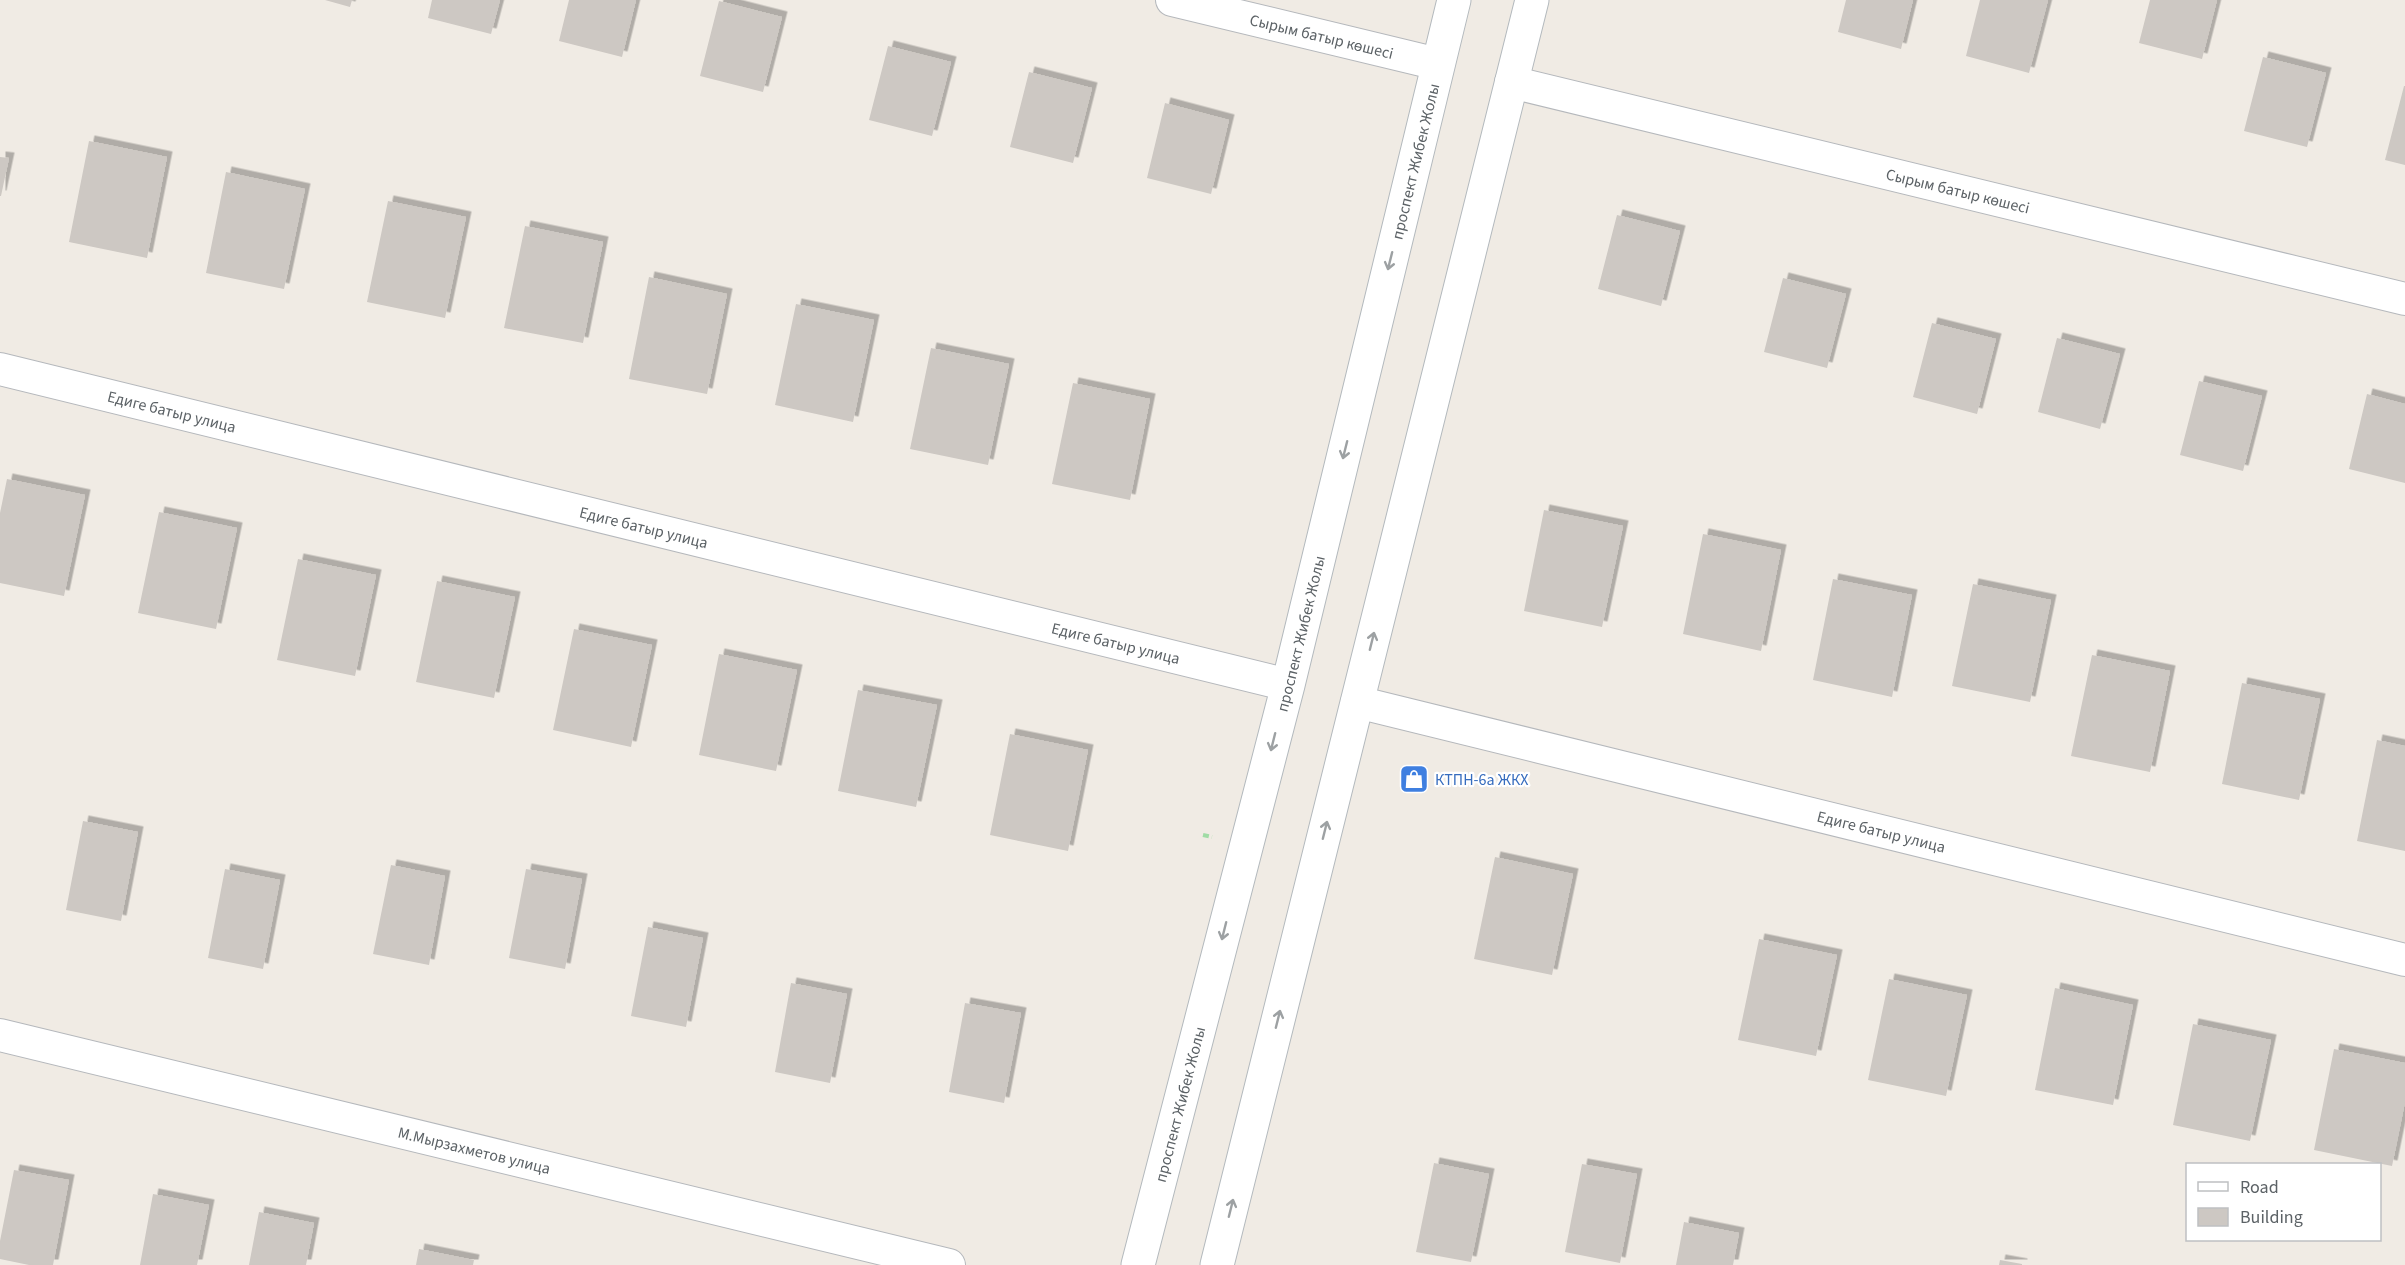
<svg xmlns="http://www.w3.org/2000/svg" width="2405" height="1265" viewBox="0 0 2405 1265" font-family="'Source Sans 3',sans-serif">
<defs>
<filter id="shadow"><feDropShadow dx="5.5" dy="-5.5" stdDeviation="0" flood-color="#0004"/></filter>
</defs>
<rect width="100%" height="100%" fill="#f0ebe4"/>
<!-- building -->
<path fill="#cdc8c3" filter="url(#shadow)" d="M325 0H352L350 7Z
M432 0H500L491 34 428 18Z
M569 0H636L622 57 559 41Z
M1846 0H1913L1901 49 1838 32Z
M1980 0H2048L2029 73 1966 56Z
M2150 0H2217L2202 59 2139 43Z
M719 1 782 17 763 92 700 76Z
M888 46 951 62 932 136 869 120Z
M2263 57 2326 73 2307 147 2244 131Z
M1029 72 1092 88 1073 163 1010 147Z
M2404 86H2405V165L2385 160Z
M1165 103 1229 120 1211 194 1147 178Z
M89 141 167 157 147 258 69 242Z
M0 157 9 158 1 196H0Z
M226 172 305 189 284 289 206 273Z
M388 201 466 217 445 318 367 302Z
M1617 215 1680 231 1661 306 1598 289Z
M525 226 603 242 583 343 504 328Z
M649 277 727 294 707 394 629 379Z
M1783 278 1846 294 1827 368 1764 352Z
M796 304 874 320 853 422 775 405Z
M1932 323 1996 339 1977 414 1913 397Z
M2057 338 2120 354 2100 429 2038 412Z
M931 348 1009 364 988 465 910 449Z
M2199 381 2262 396 2243 471 2180 455Z
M1073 383 1150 399 1130 500 1052 484Z
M2367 394 2405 404V483L2349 469Z
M7 479 85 495 64 596 0 583V513Z
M1544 510 1623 526 1602 627 1524 611Z
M159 512 237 528 216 629 138 613Z
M1703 534 1781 550 1761 651 1683 634Z
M298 559 376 575 355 676 277 660Z
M1833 579 1912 595 1892 697 1813 680Z
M437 581 515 597 494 698 416 682Z
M1973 584 2051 600 2030 702 1952 686Z
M574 629 652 645 631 747 553 730Z
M719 654 797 670 776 771 699 755Z
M2092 655 2170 671 2150 772 2071 756Z
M2242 683 2320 699 2299 800 2222 784Z
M858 690 937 705 916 807 838 791Z
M1010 734 1088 750 1068 851 990 835Z
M2377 740 2405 746V851L2357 841Z
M83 821 138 832 121 921 66 910Z
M1495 857 1573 874 1552 975 1474 959Z
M391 865 445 876 429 965 373 954Z
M225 869 280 880 263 969 208 958Z
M526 869 582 879 565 969 509 958Z
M648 927 703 938 686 1027 631 1016Z
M1759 939 1837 955 1816 1056 1738 1040Z
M1889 979 1967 995 1946 1096 1868 1080Z
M791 983 847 994 830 1083 775 1072Z
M2055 988 2133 1005 2113 1105 2035 1090Z
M965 1003 1021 1013 1004 1103 949 1092Z
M2193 1024 2271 1040 2250 1141 2173 1125Z
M2334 1049 2405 1063V1102L2392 1166 2314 1150Z
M1434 1163 1489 1174 1471 1262 1416 1252Z
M1582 1164 1637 1174 1620 1263 1565 1252Z
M14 1170 69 1180 53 1265H29L0 1259V1241Z
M153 1194 209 1205 197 1265H140Z
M259 1212 314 1223 306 1265H249Z
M1684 1222 1739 1233 1733 1265H1676Z
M419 1249 474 1260 473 1265H416Z
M2000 1260 2022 1264V1265H1999Z"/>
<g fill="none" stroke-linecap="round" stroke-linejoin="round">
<!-- street casing -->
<g stroke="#b5b8bc" stroke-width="34">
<g id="street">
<path id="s1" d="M1172 0 1438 64"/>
<path id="s2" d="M1511 82 2405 299"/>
<path id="s3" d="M0 369 1288 685"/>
<path id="s4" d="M1357 702 2405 960"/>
<path id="s5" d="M0 1035 949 1265"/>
</g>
</g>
<!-- secondary casing -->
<g stroke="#b3b9bd" stroke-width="35">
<g id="secondary">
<path id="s6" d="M1138 1265 1288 685 1454 0"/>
<path d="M1217 1265 1532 0"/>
</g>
</g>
<!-- path -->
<path stroke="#a0dca5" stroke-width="4" stroke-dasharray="6 3" stroke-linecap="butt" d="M1203 835 1212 837"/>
<!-- street -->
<use href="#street" stroke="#fff" stroke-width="32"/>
<!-- secondary -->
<use href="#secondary" stroke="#fff" stroke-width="33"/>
</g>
<!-- one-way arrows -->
<defs><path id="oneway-shaft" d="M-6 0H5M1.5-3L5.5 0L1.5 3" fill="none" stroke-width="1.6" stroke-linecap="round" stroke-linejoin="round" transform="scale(1.5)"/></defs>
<g stroke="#9da1a3">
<use href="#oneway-shaft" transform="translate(1390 261) rotate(104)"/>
<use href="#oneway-shaft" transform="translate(1345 450) rotate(104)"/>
<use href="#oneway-shaft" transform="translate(1372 641) rotate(-76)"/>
<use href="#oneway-shaft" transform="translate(1273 742) rotate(104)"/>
<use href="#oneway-shaft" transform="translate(1325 830) rotate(-76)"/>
<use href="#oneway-shaft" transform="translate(1224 931) rotate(104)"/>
<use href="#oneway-shaft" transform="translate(1278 1019) rotate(-76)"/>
<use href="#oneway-shaft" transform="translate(1231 1208) rotate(-76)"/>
</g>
<!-- icons -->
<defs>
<g id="shop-square" transform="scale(1.5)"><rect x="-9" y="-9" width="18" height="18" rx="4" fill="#3f7fe0" stroke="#fff"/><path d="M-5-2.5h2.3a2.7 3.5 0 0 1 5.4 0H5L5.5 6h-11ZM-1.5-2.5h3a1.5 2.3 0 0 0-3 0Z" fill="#fff"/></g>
</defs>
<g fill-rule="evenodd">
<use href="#shop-square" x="1414" y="779"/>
</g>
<g text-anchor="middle" stroke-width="4.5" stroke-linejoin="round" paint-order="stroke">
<!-- street labels -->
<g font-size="16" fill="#5c6266" stroke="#fff">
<text dy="6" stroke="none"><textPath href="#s1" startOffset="154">Сырым батыр көшесі</textPath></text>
<text dy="6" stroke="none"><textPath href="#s6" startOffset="1138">проспект Жибек Жолы</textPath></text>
<text dy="6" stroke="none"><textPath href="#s2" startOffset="460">Сырым батыр көшесі</textPath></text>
<text dy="6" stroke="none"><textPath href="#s3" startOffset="177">Едиге батыр улица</textPath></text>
<text dy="6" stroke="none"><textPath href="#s3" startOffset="663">Едиге батыр улица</textPath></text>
<text dy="6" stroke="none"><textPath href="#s6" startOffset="652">проспект Жибек Жолы</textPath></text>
<text dy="6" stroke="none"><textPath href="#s3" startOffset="1149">Едиге батыр улица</textPath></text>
<text dy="6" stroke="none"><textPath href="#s4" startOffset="540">Едиге батыр улица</textPath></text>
<text dy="6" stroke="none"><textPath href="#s6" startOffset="166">проспект Жибек Жолы</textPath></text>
<text dy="6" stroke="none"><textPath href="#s5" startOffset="488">М.Мырзахметов улица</textPath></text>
</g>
<!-- shop labels -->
<g font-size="16" fill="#366cbe" stroke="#fff" text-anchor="start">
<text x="1435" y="785">КТПН-6а ЖКХ</text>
</g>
</g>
<!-- legend -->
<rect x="2186" y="1163" width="195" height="78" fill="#ffffff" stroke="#bec0c2" stroke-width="1.5"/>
<rect x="2198" y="1182" width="30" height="9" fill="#ffffff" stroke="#bec0c2" stroke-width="1.5"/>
<text x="2240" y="1193" font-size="18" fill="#5c6266">Road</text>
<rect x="2198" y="1208" width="30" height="18" fill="#cdc8c3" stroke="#bec0c2" stroke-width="1.5"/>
<text x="2240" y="1223" font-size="18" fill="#5c6266">Building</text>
</svg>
